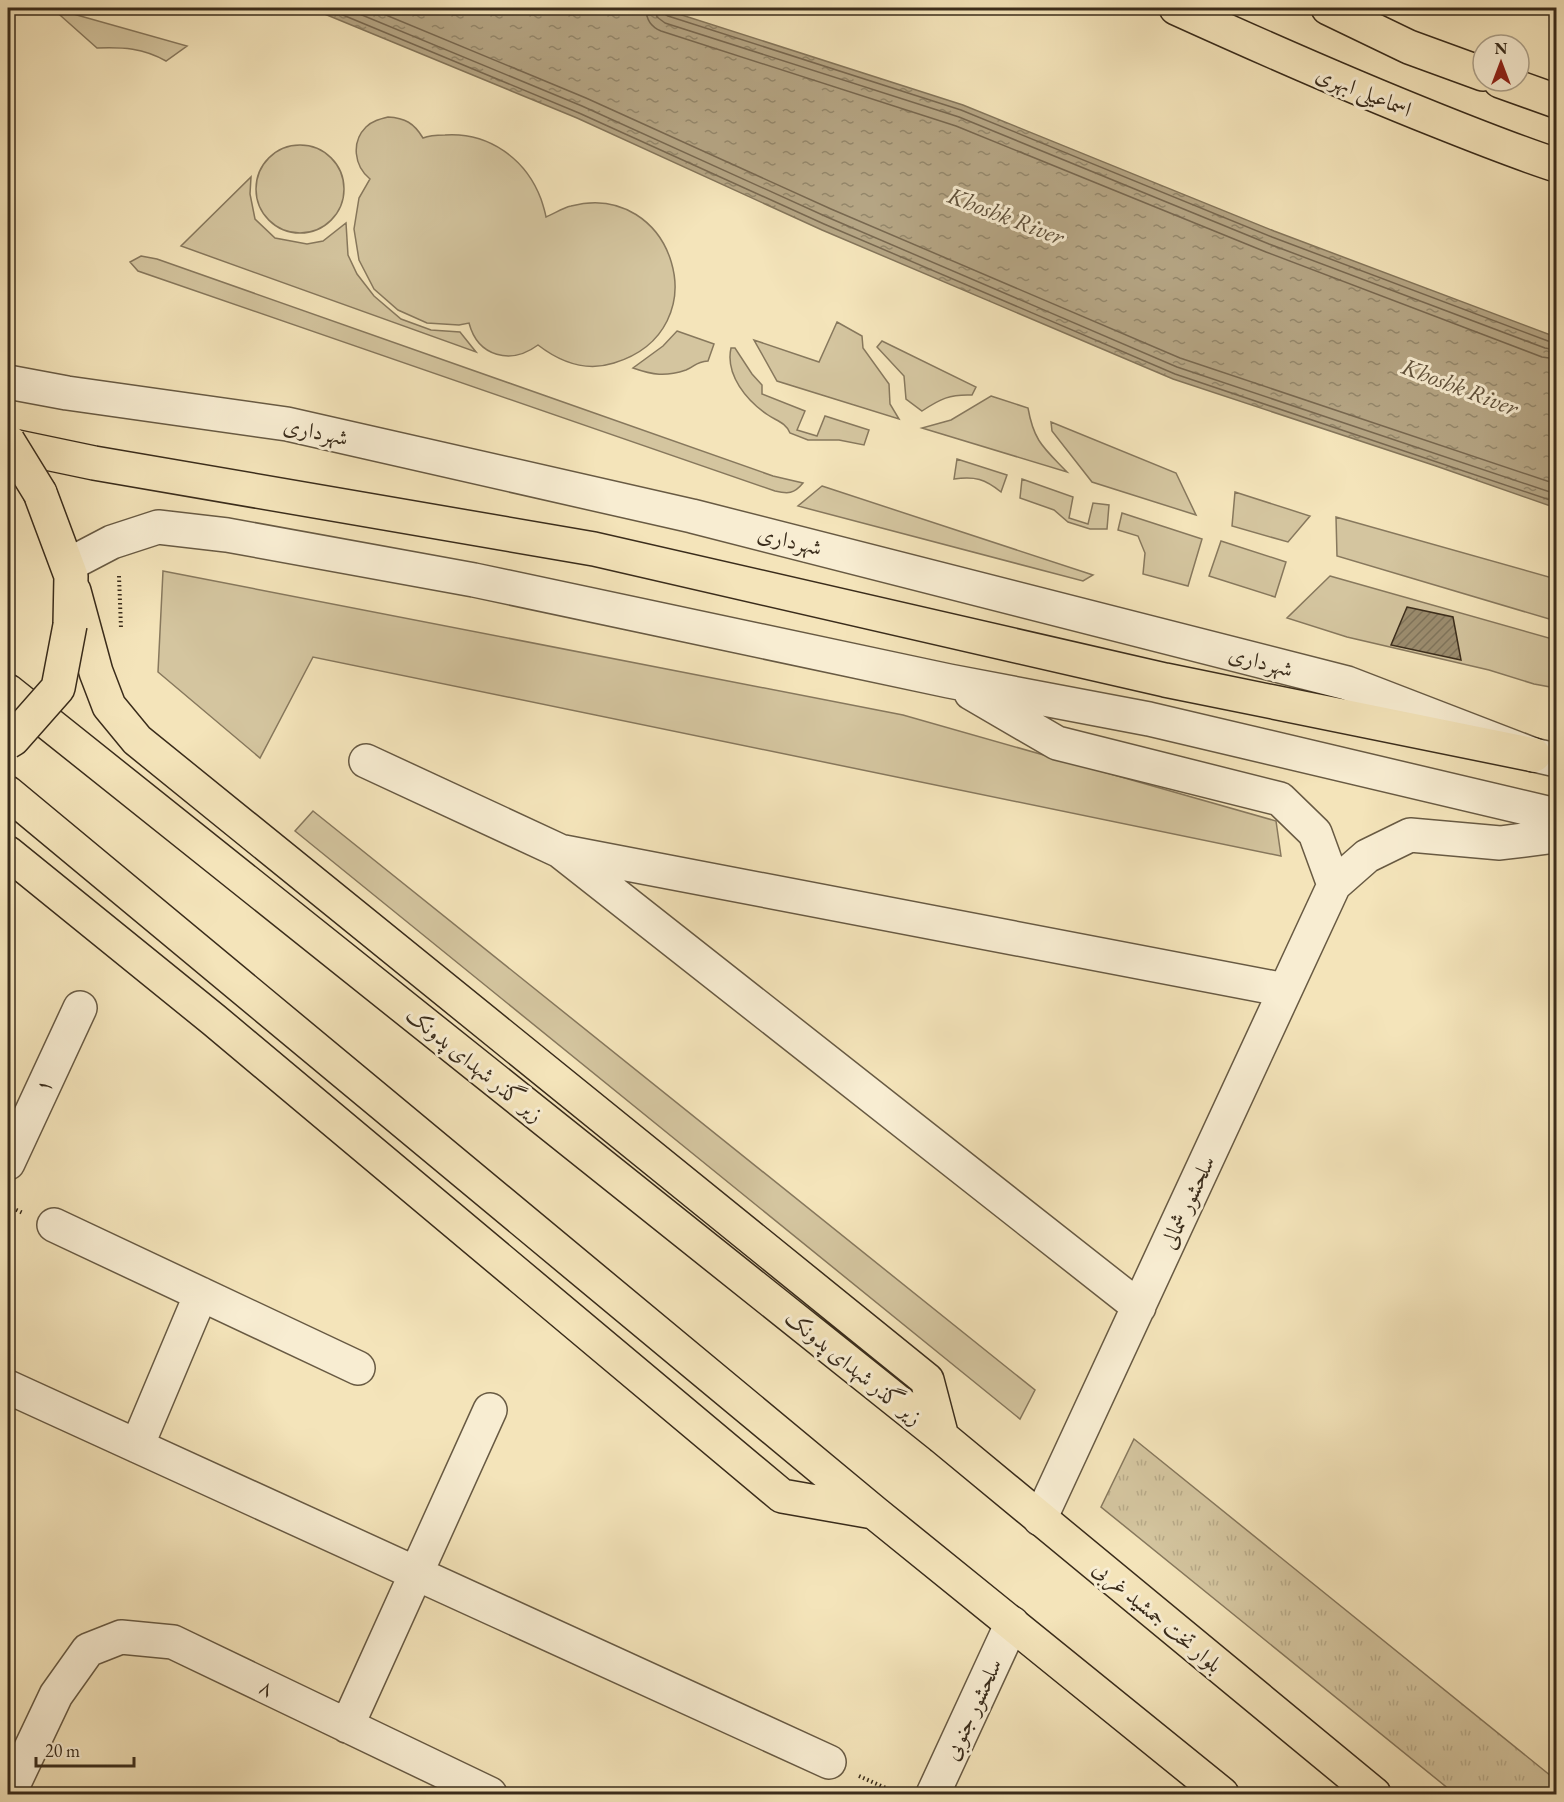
<svg xmlns="http://www.w3.org/2000/svg" width="1564" height="1802" viewBox="0 0 1564 1802" font-family="'EB Garamond',Amiri,serif">
<defs>
<pattern id="park-tufts" width="24" height="20" patternUnits="userSpaceOnUse" patternTransform="scale(1.5)"><rect width="24" height="20" fill="#d4c59f"/><path d="M3 7l-1-3M5 7V3M7 7l1-3M15 17l-1-3M17 17v-4M19 17l1-3" fill="none" stroke="#b7a988"/></pattern>
<pattern id="water-ripples" width="26" height="14" patternUnits="userSpaceOnUse" patternTransform="scale(1.5)"><rect width="26" height="14" fill="#b5a584"/><path d="M2 4q2-2 4 0t4 0M15 11q2-2 4 0t4 0" fill="none" stroke="#94876b"/></pattern>
<pattern id="building-hatch" width="6" height="6" patternUnits="userSpaceOnUse" patternTransform="scale(1.5)"><rect width="6" height="6" fill="#9b8c6e"/><path d="M-1 1l2-2M0 6l6-6M5 7l2-2" fill="none" stroke="#7f735a"/></pattern>
</defs>
<rect width="100%" height="100%" fill="#f4e4ba"/>
<filter id="stains"><feTurbulence type="fractalNoise" baseFrequency=".00333" numOctaves="4"/><feColorMatrix values="0 0 0 0 .2 0 0 0 0 .09 0 0 0 0 .02 0 0 0 .5 -.17"/></filter>
<radialGradient id="worn" r=".72"><stop offset=".6" stop-color="#630" stop-opacity="0"/><stop offset="1" stop-color="#630" stop-opacity=".3"/></radialGradient>
<!-- grass -->
<path fill="#d4c59f" stroke="#87785d" stroke-width="1.5" d="M52 8 187 46 166 61C143 48 123 47 97 48Z
M388 117C405 118 414 123 423 138 430 135 437 135 445 135 489 132 526 159 541 199 543 205 545 211 546 217 554 214 562 208 571 206 673 179 722 330 614 363 586 372 560 362 538 345 511 365 478 357 469 323L459 325 427 323 398 310 374 289 359 260 354 229 359 198 370 179C354 166 351 142 366 127 372 121 380 119 388 117Z
M256 189a44 44 0 1 1 88 0a44 44 0 1 1-88 0Z
M251 177 250 194 255 219 275 238 307 244 323 241 346 223 348 255 357 274 374 296 401 319 431 330 460 332 476 352 181 246Z
M141 256 157 259 773 476 803 483C794 494 788 494 775 491L138 271 130 262Z
M837 322 862 336 863 348 889 384 890 404 899 419 777 381 754 340 819 362Z
M677 331 714 344 708 361C695 362 696 366 686 370 665 377 653 375 633 368L663 346Z
M882 341 976 387 972 395C950 394 940 399 922 411L906 399 904 376 877 347Z
M731 348H735L752 374 762 385V394L805 411 797 430 817 436 825 416 869 430 864 445 839 440H808L790 433C786 423 777 421 768 415 747 401 725 375 731 348Z
M991 396 1028 408C1034 442 1044 448 1067 472L922 428 951 420Z
M1051 422 1176 473 1196 515 1092 482 1052 431Z
M957 459 1007 475 1001 492C985 479 975 476 954 479Z
M1022 479 1073 497 1069 518 1088 524 1093 503 1109 505 1107 529H1090L1068 522 1054 510 1020 498Z
M822 486 1093 575 1083 581 798 506Z
M1235 492 1310 516 1288 542 1232 526Z
M1122 513 1202 539 1188 586 1143 574 1145 553 1138 536 1118 530Z
M1336 517 1556 579V621L1337 556Z
M1221 541 1286 562 1275 597 1209 576Z
M163 571 903 715 1276 821 1281 856 313 657 260 758 158 672Z
M1330 576 1556 640V688L1534 684 1489 670 1347 637 1287 618Z
M313 811 1035 1390 1020 1419 295 831Z"/>
<!-- park -->
<path fill="url(#park-tufts)" stroke="#87785d" stroke-width="1.5" d="M1134 1439 1556 1780V1794H1455L1101 1507Z"/>
<!-- water -->
<path fill="url(#water-ripples)" stroke="#84755a" stroke-width="1.5" d="M310 8H660L963 105 1274 231 1556 337V508L1436 466 1173 379 822 230 577 118Z"/>
<g fill="none" stroke-linecap="round" stroke-linejoin="round">
<!-- shore -->
<path stroke="#786850" stroke-width="1.5" d="M326 8 579 113 824 224 1175 374 1556 502
M345 8 582 106 827 217 1177 367 1556 494
M369 8 586 98 831 209 1180 358 1556 484
M646 8C646 19 651 27 661 31L956 126 1266 252 1542 357 1556 359
M655 8 657 17 665 23 959 117 1269 244 1545 348 1556 350
M662 8 663 13 668 16 961 110 1272 237 1548 341 1556 342"/>
</g>
<!-- building -->
<path fill="url(#building-hatch)" stroke="#3a2c1b" stroke-width="1.5" d="M1407 607 1453 617 1461 660 1391 645Z"/>
<g fill="none" stroke-linecap="round" stroke-linejoin="round">
<!-- minor casing -->
<g stroke="#685a43" stroke-width="36">
<path id="minor" d="M8 382 67 393 287 424 692 516 1347 683 1534 755 1556 760
M68 565 112 542 158 527 227 535 474 580 949 681 1149 719 1556 815
M971 693 1057 743 1280 799 1315 833 1334 885 1367 856 1410 835 1500 843 1556 836
M366 761 560 851 1139 1307
M564 852 1285 990
M8 1163 80 1008
M54 1225 358 1368
M8 1387 829 1762
M137 1446 201 1294
M1040 1519 1334 885
M347 1726 490 1410
M9 1794 56 1695 88 1650 121 1637 173 1642 490 1794
M933 1794 1012 1623"/>
</g>
<!-- major casing -->
<g stroke="#3a2c1b" stroke-width="36">
<path id="major" d="M1176 8C1262 47 1348 85 1436 120 1476 136 1516 152 1556 165
M1328 8 1409 47 1483 74
M1500 81 1556 101
M8 445 94 463 594 549 1165 680 1534 755
M74 591 96 672 109 706 137 740 927 1380 942 1437
M8 691 942 1437 1374 1794
M8 793 875 1513 1222 1794
M8 853 214 1020 782 1496 873 1512"/>
</g>
<!-- highway casing -->
<g stroke="#3a2c1b" stroke-width="36">
<path id="highway" d="M40 493 71 576 70 625"/>
</g>
<!-- path -->
<path stroke="#3a2c1b" stroke-width="4" stroke-dasharray="1.5 3" stroke-linecap="butt" d="M119 576 121 628
M8 1206 23 1213
M859 1776 899 1794"/>
<!-- minor -->
<use href="#minor" stroke="#f8edd2" stroke-width="33"/>
<!-- major -->
<use href="#major" stroke="#f4e4ba" stroke-width="33"/>
<!-- highway -->
<use href="#highway" stroke="#f4e4ba" stroke-width="33"/>
<!-- highway-bridge casing -->
<g stroke="#3a2c1b" stroke-width="36" stroke-linecap="butt">
<path id="highway-bridge" d="M8 441 40 493
M8 742 13 739 58 688 70 625"/>
</g>
<!-- highway-bridge -->
<use href="#highway-bridge" stroke="#f4e4ba" stroke-width="33"/>
</g>
<g text-anchor="middle" stroke-width="6" stroke-linejoin="round" paint-order="stroke">
<!-- street labels -->
<g font-size="22" fill="#3a2c1b" stroke="#f8edd2">
<text transform="translate(1364 91) rotate(22)" y="8">اسماعیلی ابهری</text>
<text transform="translate(316 431) rotate(12)" y="8">شهرداری</text>
<text transform="translate(790 540) rotate(14)" y="8">شهرداری</text>
<text transform="translate(1261 661) rotate(15)" y="8">شهرداری</text>
<text transform="translate(475 1064) rotate(39)" y="8">زیر گذر شهدای پدونک</text>
<text transform="translate(43 1085) rotate(-65)" y="8">۱</text>
<text transform="translate(1187 1202) rotate(-65)" y="8">سلحشور شمالی</text>
<text transform="translate(854 1367) rotate(39)" y="8">زیر گذر شهدای پدونک</text>
<text transform="translate(1158 1616) rotate(40)" y="8">بلوار تخت جمشید غربی</text>
<text transform="translate(267 1687) rotate(26)" y="8">۸</text>
<text transform="translate(972 1709) rotate(-65)" y="8">سلحشور جنوبی</text>
</g>
<!-- water labels -->
<g font-size="24" font-style="italic" fill="#5f503a" stroke="#f8edd2">
<text transform="translate(1006 216) rotate(21)" y="8">Khoshk River</text>
<text transform="translate(1460 387) rotate(21)" y="8">Khoshk River</text>
</g>
</g>
<!-- margin -->
<rect width="1564" height="1802" fill="none" stroke="#f4e4ba" stroke-width="30"/>
<rect x="9" y="9" width="1546" height="1784" fill="none" stroke="#3a2c1b" stroke-width="3"/>
<rect x="15" y="15" width="1534" height="1772" fill="none" stroke="#3a2c1b" stroke-width="1.5"/>
<!-- north arrow -->
<g transform="translate(1501 63)"><circle r="28" fill="#f8edd2" stroke="#aca089" stroke-width="1.5"/>
<path d="M0-4.5L10 22L0 15L-10 22Z" fill="#8f2418"/>
<text y="-9" font-size="16" font-weight="bold" text-anchor="middle" fill="#3a2c1b">N</text>
</g>
<!-- scale -->
<path d="M36 1757v9h98v-9" fill="none" stroke="#3a2c1b" stroke-width="3"/>
<text x="45" y="1757" font-size="18" fill="#3a2c1b" stroke="#f8edd2" stroke-width="4.5" paint-order="stroke">20 m</text>
<rect width="100%" height="100%" filter="url(#stains)"/>
<rect width="100%" height="100%" fill="url(#worn)"/>
</svg>
